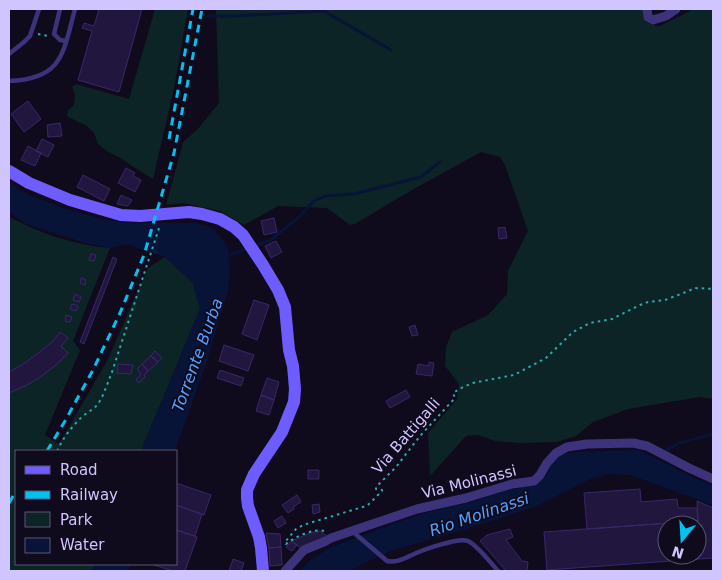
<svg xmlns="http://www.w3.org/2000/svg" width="722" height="580" viewBox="0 0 722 580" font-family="'DejaVu Sans',sans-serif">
<rect width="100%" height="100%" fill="#0f0a1c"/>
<!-- green -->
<path fill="#0d2426" d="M155 9H188L174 88 153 179 132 166 121 158 108 152 98 144 94 133 87 126 68 117 67 114 68 110 74 105 75 95 72 87 76 84 129 99Z
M216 9H644C642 20 650 26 660 26L694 9H713V399L700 397 628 409 593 422 576 436 557 442 520 443 495 441 478 435 466 436 430 476 428 433 457 399 459 384 445 366 446 347 452 332 488 315 507 294 508 271 528 231 505 165 500 157 481 152 412 190 355 224 350 225 327 208 278 206 244 225 220 211 183 203 166 205 183 142 197 130 219 103Z
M9 217C42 234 73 245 110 248L73 341 80 350 45 435 59 444 107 361 148 268 165 257 193 283 200 309 141 451H16V564H95L92 571H9Z"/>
<!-- water -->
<path fill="#071438" d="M9 183 29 195 72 211 106 220 134 223H196L214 229 228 247 230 274 228 291 206 364 175 451H141L200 309 193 283 165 257 126 244 110 248 85 243 26 224 9 213Z
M639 450 688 475 713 486V505L630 475 609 474 590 479 537 506 470 528 393 550 348 571H300L309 561 329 548 420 514 475 501 502 492 535 484 547 475 551 466 560 455 575 452Z
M95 564H132L128 571H92Z"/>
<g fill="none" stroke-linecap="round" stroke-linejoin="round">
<!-- stream -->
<path stroke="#071438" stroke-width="3" d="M207 16H236L324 11 391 50
M255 246 271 240 299 217 314 201 325 196 354 194 421 177 440 162
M227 256 249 248
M663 452 679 443 713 434"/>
</g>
<!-- building -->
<path fill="#21163d" stroke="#3a276a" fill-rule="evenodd" d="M99 9H142L119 92 78 80 92 31 82 28 84 23 94 26Z
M28 101 41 119 24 132 11 114Z
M60 123 62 136 48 137 47 125Z
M42 139 54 145 48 157 36 151Z
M28 146 41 153 35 166 21 160Z
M126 168 135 173 133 176 141 180 135 192 118 183Z
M83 175 110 189 104 201 77 187Z
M121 195 132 200 128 206 117 204Z
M274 218 277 232 264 235 261 221Z
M505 227 507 238 499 239 498 228Z
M276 241 282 252 271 258 265 246Z
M91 254 96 255 94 261 89 260Z
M113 257 117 259 84 344 80 342Z
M81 278 86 280 85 285 80 283Z
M75 294 81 297 79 302 73 300Z
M254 300 269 305 257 340 242 334Z
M72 304 78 306 76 311 70 309Z
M66 315 72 317 70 322 65 321Z
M415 325 418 335 412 336 409 327Z
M60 332 68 338 61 346 68 353 56 365 39 378 25 386 9 393V372L22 365 37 354 52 342Z
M224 345 254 355 248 371 219 361Z
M155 351 162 358 158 362 151 356Z
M151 356 158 362 148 371 142 364Z
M429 362 434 363 432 376 416 374 418 364 429 366Z
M118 364 133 365 131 374 117 373Z
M142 364 148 371 144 375 145 377 139 383 136 380 141 374 137 369Z
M220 370 244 378 241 386 217 378Z
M267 378 279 382 274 400 261 395Z
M406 390 410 397 390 408 386 401Z
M261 395 274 400 269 415 256 411Z
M308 470H319V479H308Z
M176 483 211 495 204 515 176 505Z
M640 489 641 502 677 499 678 508H697L698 521 587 529 584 493Z
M297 495 301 502 293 507 294 509 288 513 282 505Z
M697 501 713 508V558L547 570 544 532 698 521ZM667 525H697V555H667Z
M319 504 320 512 313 514 312 505Z
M176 505 202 514 195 536 176 530Z
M282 516 286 523 278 528 274 521Z
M510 529 513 537 506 540 522 561 528 562 527 570 529 571H506L480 541 487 535Z
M176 530 197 537 185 571H173L151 564H176Z
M320 531 327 536 301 548 291 541 310 533Z
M266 533 280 534 281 547 269 548Z
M291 541 297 545 292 551 286 547Z
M281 547 282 565 270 566 269 548Z
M233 559 244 563 241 571H229Z"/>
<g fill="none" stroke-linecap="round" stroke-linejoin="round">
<!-- path -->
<path stroke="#28acb0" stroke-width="2" stroke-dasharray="2.5 4" stroke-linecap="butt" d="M38 34 48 36
M57 451C63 438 72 426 83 416 88 412 94 409 98 404 104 395 107 384 111 375L160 225
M324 531C314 528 294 537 286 544L285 542 296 529 303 525 366 506 369 504 382 491V490L376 489V487L396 467 420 436 455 398 453 393 463 387 473 383 514 375 546 358 573 332 590 323 612 319 640 305 648 302 665 300 686 292 695 288 713 289"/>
<!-- lane -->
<path stroke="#3d337d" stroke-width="4.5" d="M60 9 54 34 60 40 66 41
M9 54 24 42 30 36 39 9
M9 81C63 79 63 53 75 9
M352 531 387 561C396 563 403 559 412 555 422 550 459 537 468 541 478 546 490 562 498 571"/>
<!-- street -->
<path stroke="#3d337d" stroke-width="9" d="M647 9 648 17 653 20 666 16 676 9
M285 571 304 550 326 541 331 538 417 509 466 498 512 484 534 481 540 475 547 463 556 453 567 447 587 444 633 443 647 446 689 468 713 479"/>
<!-- secondary -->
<path stroke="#6f5cff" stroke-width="12" d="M9 171 29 183 70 200 121 215 140 216 189 212 202 214 220 219 234 227 243 235 263 265 278 290 285 307 289 350 293 366 295 389 294 402 282 432 254 474 247 490V498L248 506 259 537 261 548 263 571"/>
<!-- rail -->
<path stroke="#00c2f0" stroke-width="3" stroke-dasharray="8 6" stroke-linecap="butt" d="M169 139 193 9
M47 451 65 421 93 370 120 313 144 255 174 153 202 9
M9 503 16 491"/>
</g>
<g text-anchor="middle" stroke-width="4" stroke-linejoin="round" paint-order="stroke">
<!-- street labels -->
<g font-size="15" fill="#d1c5ff" stroke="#0f0a1c">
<text transform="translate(406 436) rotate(-49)" y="5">Via Battigalli</text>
<text transform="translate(469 482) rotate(-14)" y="5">Via Molinassi</text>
</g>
<!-- water labels -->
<g font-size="16" font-style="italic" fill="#53a0ff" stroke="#0f0a1c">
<text transform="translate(197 355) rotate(-70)" y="6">Torrente Burba</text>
<text transform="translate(479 514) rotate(-19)" y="6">Rio Molinassi</text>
</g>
</g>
<!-- border -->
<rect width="722" height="580" fill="none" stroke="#d1c5ff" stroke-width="20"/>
<!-- legend -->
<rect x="15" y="450" width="162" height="115" fill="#0f0a1c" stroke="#5d5577"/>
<rect x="25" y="466" width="25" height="8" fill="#6f5cff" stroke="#5d5577"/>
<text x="60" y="475" font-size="15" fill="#d1c5ff">Road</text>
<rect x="25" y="491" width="25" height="8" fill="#00c2f0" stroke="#5d5577"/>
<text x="60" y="500" font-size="15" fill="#d1c5ff">Railway</text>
<rect x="25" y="512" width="25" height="15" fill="#0d2426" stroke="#5d5577"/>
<text x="60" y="525" font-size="15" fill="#d1c5ff">Park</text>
<rect x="25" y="538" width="25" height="15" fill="#071438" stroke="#5d5577"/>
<text x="60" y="550" font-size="15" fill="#d1c5ff">Water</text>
<!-- north arrow -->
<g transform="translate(682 540) rotate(198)"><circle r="24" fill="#0f0a1c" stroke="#5d5577"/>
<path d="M0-4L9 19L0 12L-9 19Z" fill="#00c2f0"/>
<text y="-8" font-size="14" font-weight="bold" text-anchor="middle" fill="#d1c5ff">N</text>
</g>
</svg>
